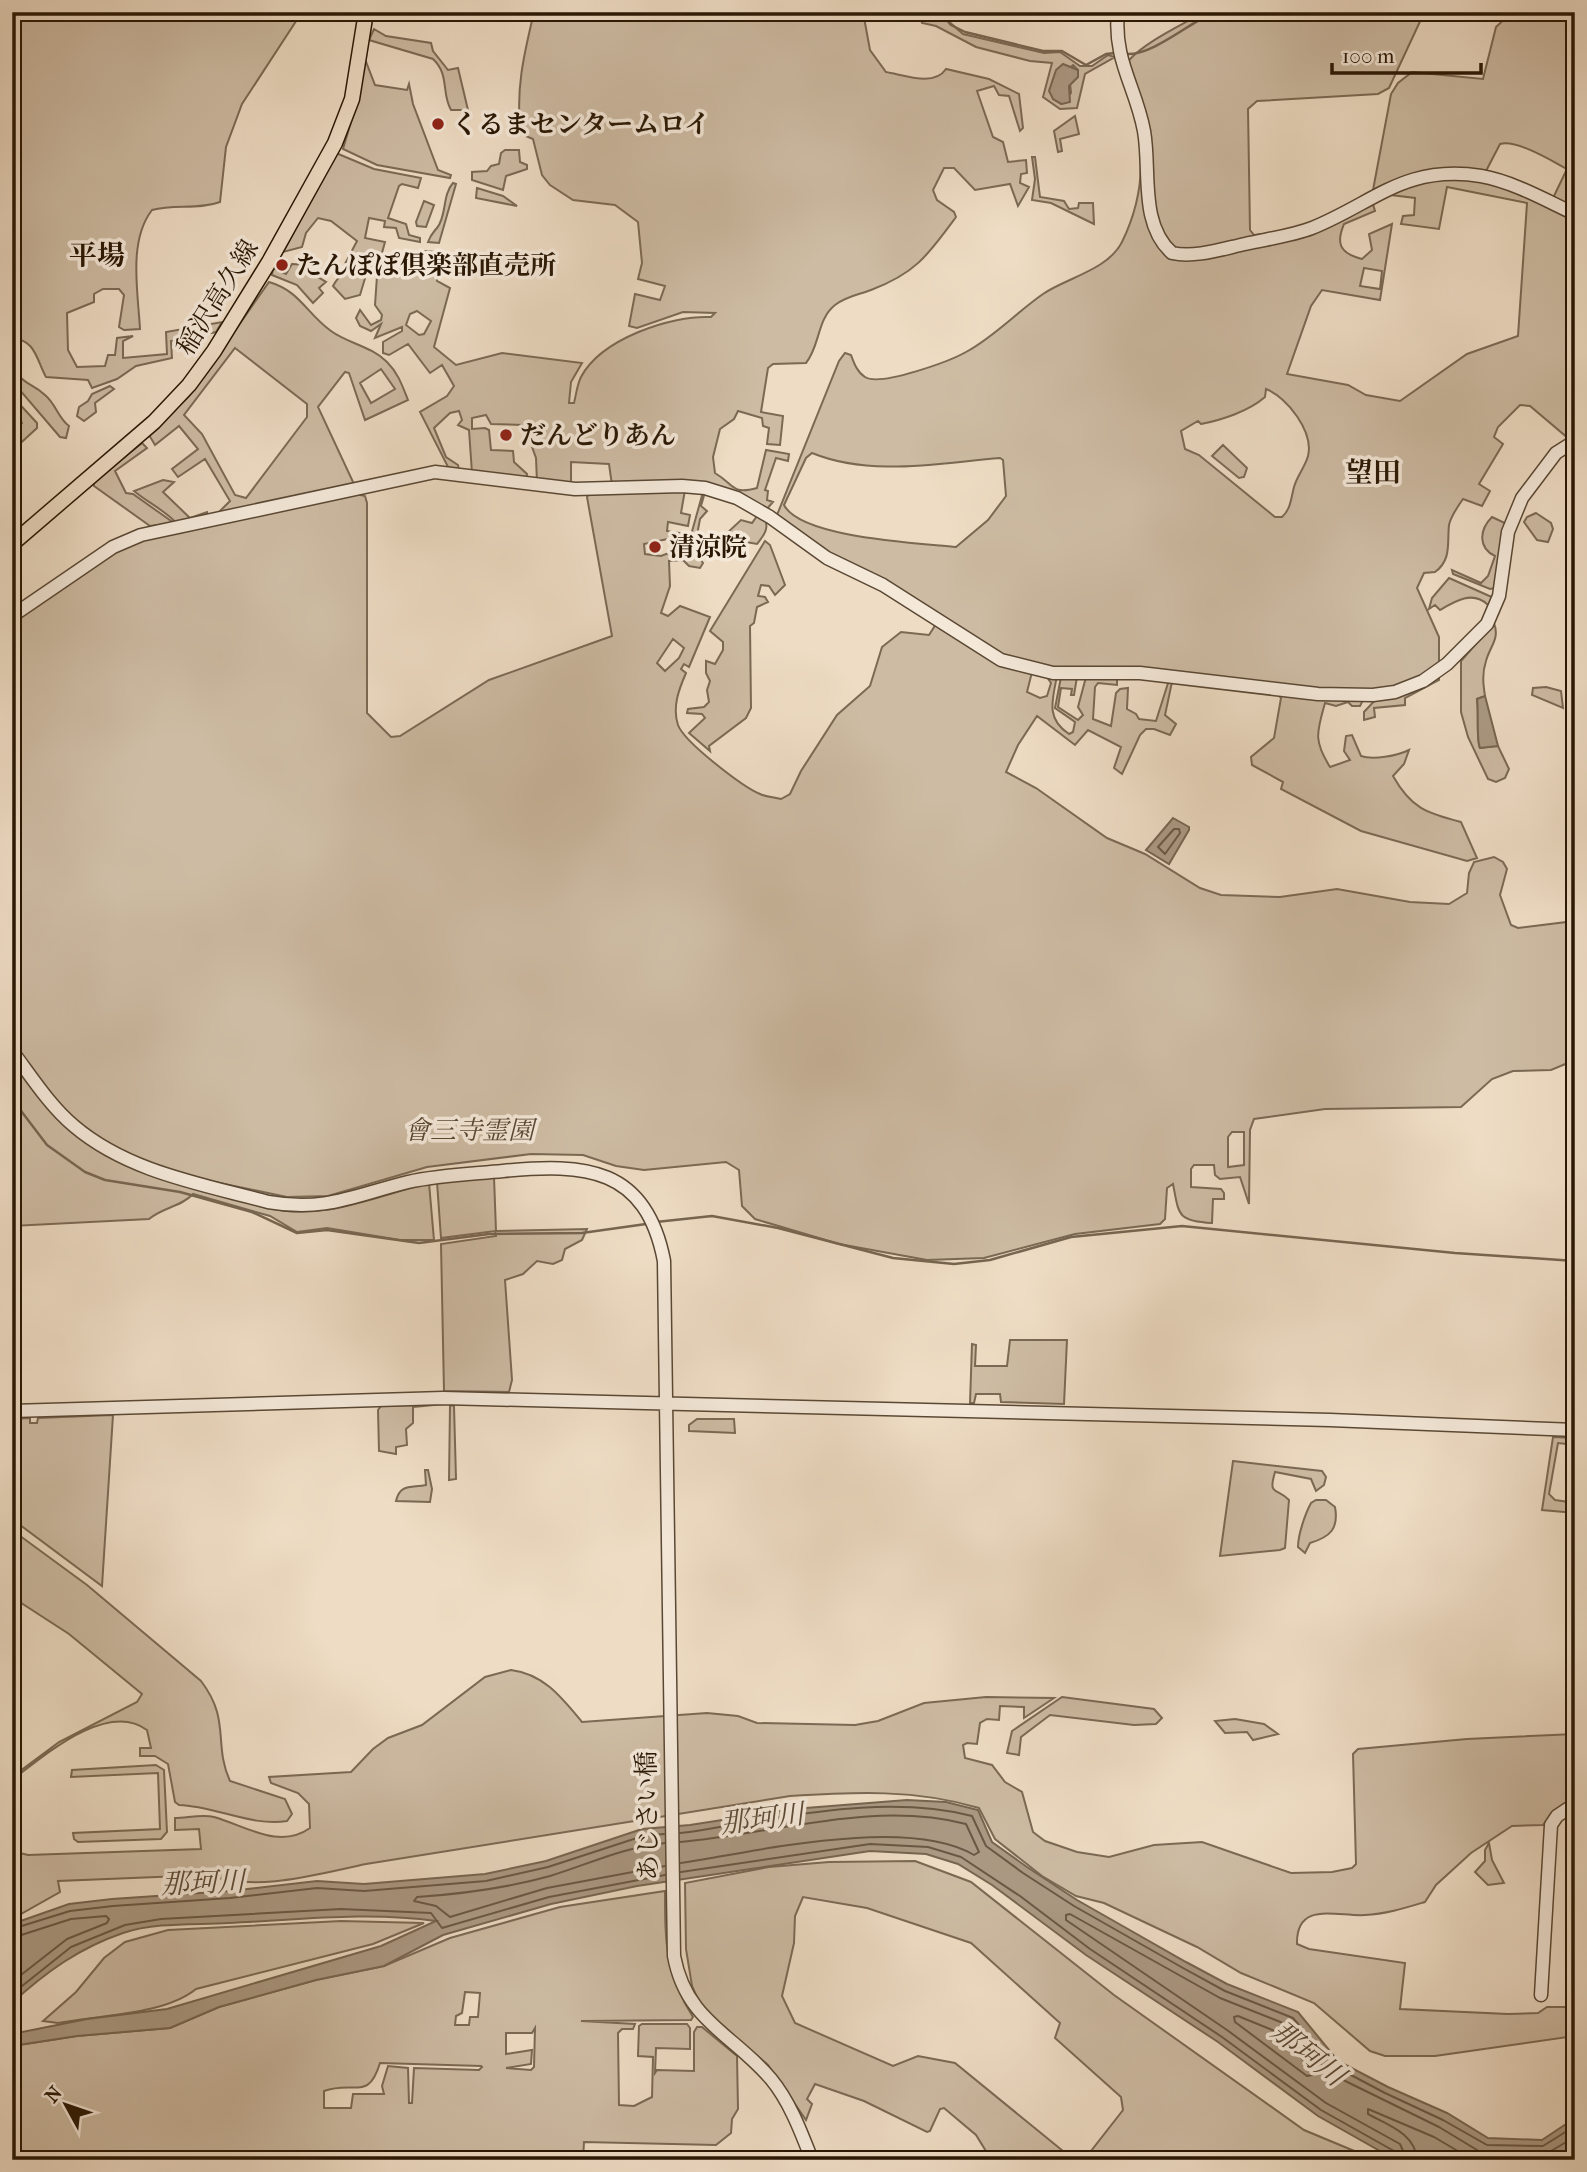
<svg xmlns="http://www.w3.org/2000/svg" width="1587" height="2172" viewBox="0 0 1587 2172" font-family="'IM FELL French Canon','Noto Serif JP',serif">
<rect width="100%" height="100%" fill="#eedcc4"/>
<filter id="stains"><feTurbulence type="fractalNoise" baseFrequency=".00286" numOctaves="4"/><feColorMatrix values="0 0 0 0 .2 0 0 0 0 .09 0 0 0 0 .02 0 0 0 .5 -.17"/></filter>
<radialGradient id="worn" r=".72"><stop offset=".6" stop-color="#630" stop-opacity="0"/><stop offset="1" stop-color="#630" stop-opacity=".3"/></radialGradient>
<!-- green -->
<path fill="#cdbba3" stroke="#7b6954" stroke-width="2" fill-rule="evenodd" d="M12 12H302L242 104 226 147 220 202C198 210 175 204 152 210 128 241 138 292 140 329L124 330 119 327 124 295 119 289H103L94 294V302L67 313 68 350 77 367 105 366 108 355H115L117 338 133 336 123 341V358L167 354 166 332 222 322 216 332 171 341 172 358 136 366 117 379 92 388 88 380 46 377C37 361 35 338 12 339Z
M534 12H863L870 50 886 72C904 75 934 87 946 69L989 79 1019 94 1023 128 1020 131 1009 96 999 95 994 86 977 91 993 137 1003 142 1008 162 1026 160 1027 173 1021 174 1020 183 1029 187 1018 206 1010 184 975 190 954 168H944L933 190 937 200 954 212 956 217C928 255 916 273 871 290 858 295 847 296 835 305 817 319 820 346 806 363L773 364 768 368 761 412 783 416 780 445 767 444 769 428 763 426 762 418 738 411 734 419 720 429 713 457 715 473C735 485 731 495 757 488L766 450 789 454 788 461 776 458 765 490 768 491 767 500 773 502 766 510 746 497 612 485 609 464 571 462V483L537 482 536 458 524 425 491 424 486 415 472 418V429L485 428 489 430 491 450 513 451 514 462 527 474 526 481 472 473 469 430 458 425 462 420 459 411 450 413 434 428 446 457 458 465 459 470 448 467 420 412 447 396 454 386 442 365 430 373 408 344 389 355 383 353V342L402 331V327L375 338 381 324 371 331 360 326 356 318 360 310 371 325 381 320 382 315 375 305 377 276 366 275 360 295 345 299 333 286C349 257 382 259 410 274L420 269 424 251 437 252V281L450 288 434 347 456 365 502 353 582 363 571 382 569 403H574C576 395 577 385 581 377 601 339 671 315 711 317L715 313 683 312 637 328 629 326 635 294 660 300 665 286 638 279 642 263 638 222 615 205 573 200 550 185 542 175 533 139 521 134C515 91 524 54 534 12ZM417 311 431 321 424 334 419 335 406 325 410 314Z
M919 12H938L963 34 1044 53 1060 52 1080 66H1092L1108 55 1115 57 1085 74 1077 108 1060 109 1043 97 1052 63 1030 61 976 47 936 26 922 23ZM1073 65 1078 70 1077 77 1070 83 1071 93 1061 104 1053 99V82Z
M1205 12H1447L1445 15H1423L1389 88 1378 94 1257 101 1248 109 1250 230 1254 235 1290 231 1372 201 1375 211 1344 224C1336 243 1339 253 1362 259L1372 250 1369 234 1392 224 1380 300 1322 290 1311 306 1287 374 1348 385 1366 395 1400 401 1467 354 1518 336 1527 203 1447 187 1439 229 1401 224 1403 216 1414 215 1415 198 1382 194 1419 180 1482 179 1575 216V444L1530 406 1520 405 1498 427 1494 437 1503 444 1479 484 1490 491 1482 506 1463 499C1458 506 1451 516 1449 525 1447 542 1452 560 1435 572L1424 573 1417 588 1439 637V662L1422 679 1363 700 1360 706H1352L1348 702 1336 706 1325 703C1317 732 1313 740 1330 767L1350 760 1344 751 1346 736 1352 735 1361 756C1373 760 1397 756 1409 750L1404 764 1393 776C1411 808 1426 813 1461 822L1477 858 1467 861 1361 831 1281 789 1283 782 1252 765 1251 757 1274 738 1281 698 1272 687 1033 668 1027 692 1040 698 1047 696 1051 683 1047 677 1057 676C1052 701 1046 719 1069 734L1073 732 1075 722 1055 708 1061 677H1077L1074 695H1071L1072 689 1061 688 1058 707 1078 720 1083 715 1078 707 1086 677H1117V685L1098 683 1095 687 1093 719 1111 726 1116 693 1120 689 1128 688 1127 709 1136 714 1139 719 1156 721 1169 680 1172 682 1165 715 1176 724 1170 735 1154 729H1146L1140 735 1122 774 1114 768 1121 747 1088 730 1075 745 1037 716 1018 745 1006 772 1036 788 1107 838 1145 854 1200 888 1221 895 1280 897 1337 889 1410 902 1449 904 1467 893 1469 873 1474 862 1494 857 1503 862 1507 869 1500 895 1511 925 1518 928 1575 921V1060L1551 1070 1513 1071 1492 1079 1461 1107 1325 1109 1254 1119 1250 1130 1249 1204 1240 1177 1220 1179 1215 1175 1214 1165H1194L1191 1169V1187L1221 1189 1224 1193V1199H1213L1212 1223C1177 1221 1179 1215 1173 1184L1167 1188 1165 1219 1160 1224 1075 1234 984 1258 927 1260 839 1244 755 1219 742 1206 739 1170 726 1162 644 1170 616 1166 583 1155 531 1154 427 1167 328 1196 287 1197 210 1181C228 1190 249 1204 269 1208 324 1221 376 1196 429 1183L434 1240H400L327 1228 297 1232 270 1216 193 1194C181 1207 163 1207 149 1219L12 1226V621L129 542 356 494 365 496 367 503V713L391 737 400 736 489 680 612 636 587 497 590 493 685 490 681 513 690 515 688 526 668 522 667 531 691 535 703 492H705L701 506 707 511 700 519 694 551 703 563 700 568 689 566 683 560 669 561 670 586 661 613 668 616 680 606 710 617 689 667 684 664 681 669 686 673C679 689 672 707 678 725 684 742 743 787 760 794 766 797 775 797 781 799L790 794 801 771 837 715 870 686 882 647 901 632 929 635 941 616 829 555 777 515 839 361 845 353 851 355C854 363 857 372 865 377 880 387 950 361 966 352 994 337 1017 312 1043 294 1066 278 1108 270 1122 242 1154 176 1138 133 1126 65 1135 47 1186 22 1205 12ZM1364 268 1382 271 1380 289 1360 286ZM1266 389C1287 397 1314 432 1308 456 1305 467 1297 476 1294 487 1291 498 1291 509 1282 517H1275L1199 455 1185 449 1181 431 1198 421 1201 424C1222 420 1249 411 1265 397ZM812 453C871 477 938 463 1000 458L1003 460 1006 496 988 520 956 547C919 543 801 538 784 505L806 458ZM672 538 680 541 677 550 661 556 645 554 644 544ZM673 639 684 648 679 658 665 671 657 663ZM1232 1132H1244V1165L1228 1167V1137Z
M1512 12H1575V209L1553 198 1567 169C1552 161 1516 139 1500 144L1486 171 1398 179 1373 190 1391 94 1398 83 1412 72 1483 79 1496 27Z
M374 29 386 36 431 43 433 51 448 70 458 68 468 110H451C441 93 450 75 433 59L369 40Z
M365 59 375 85 407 90 409 84 413 104 438 170 451 175 450 178 377 165 343 149 359 95Z
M1075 116 1079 134 1060 139 1062 151 1058 152 1054 131Z
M505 150H519L520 162 527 165V169L506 176 503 190 472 180V172L487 171 491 166 499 164 501 153Z
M336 153 374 169 421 178 418 188 402 184 399 186 388 218 406 224 409 235 420 238V242L399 238 396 228 384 227 385 221 369 218 365 238 385 242 380 260 363 259 345 264 357 241 331 221 318 218 306 233 302 247 283 252Z
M1032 157H1035L1040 197 1064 201 1069 209 1078 208 1079 203H1093L1094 224 1051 203 1032 200 1035 179Z
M453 183 456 184 439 243 428 242C431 234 432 234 437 228 447 216 442 195 453 183Z
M477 188 503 196 517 206 476 198Z
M424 201 434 205 426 227 417 226 416 222Z
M292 264 308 265V271L326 282 319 288 323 293 313 303 297 285 272 275 273 268 286 274Z
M269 282C300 291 306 313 331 331 349 344 371 346 387 362 398 373 402 385 408 400L365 420 349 373 345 372 318 407 354 484 218 513 230 501 205 459 178 477 172 469 198 449 179 426 155 445 149 435 189 396ZM235 348 307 404V417L246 498 235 495 202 434 184 415ZM381 369 395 389 371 403 360 383Z
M12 365C24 387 30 381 45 395 56 404 58 418 69 426L66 438 60 437 12 381Z
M110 386 114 389 95 403 96 412 84 421 77 416 79 407 88 401 92 394Z
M12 396 37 423V428L12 451V437L22 423 12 408Z
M142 443 147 448 115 471 126 493 133 494 174 523 150 526 94 486V481Z
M1223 445 1247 468 1244 477 1239 478 1212 456Z
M163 480 174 482 163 492 190 518 207 512 208 518 177 524C169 513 147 502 134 491Z
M1536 513 1551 523 1553 529 1548 542 1537 540 1524 522 1527 517Z
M757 516 764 517C770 528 764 535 757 544L746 542 736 557 699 542 701 539 721 546 727 533 741 520 752 523Z
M1492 517 1507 524 1495 588 1490 589 1453 574 1452 570 1481 583 1488 576 1495 556C1478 548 1479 530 1492 517Z
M765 541 770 545 785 585 775 595 769 586 761 585 758 596 765 597 768 602 757 607 754 623 750 626 751 708 746 718 709 746 710 751 689 733 705 718 702 714 687 713 688 709 704 707 709 702 707 690 710 681 706 673V661L715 664 723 650V642L710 631Z
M1449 578 1494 598 1487 611 1488 605C1473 590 1455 601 1440 610L1435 605 1429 609 1432 598Z
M1494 623C1500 639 1490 646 1486 661 1482 673 1483 683 1485 696L1477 699C1479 712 1476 739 1480 748L1498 746 1509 769 1505 778 1496 782 1488 779 1468 737 1461 712V661Z
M1439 676V680L1405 698V705L1374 708 1375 717 1364 720V712L1377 698Z
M1546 687 1561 691 1563 708 1532 695 1533 688Z
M494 1177 496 1231 587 1229 582 1240 565 1249 562 1260 553 1264 537 1261 523 1274 505 1280 512 1380 509 1392 444 1391 441 1244 496 1236 495 1231 441 1238 437 1182Z
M1010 1340H1067L1064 1404 1001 1402 1000 1394H976L974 1403H970L972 1344 976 1345 975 1366H1007Z
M444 1404 413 1407V1423L406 1429 407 1445 396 1447V1454L379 1451 378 1410 381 1406Z
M450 1405 454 1406 456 1479 449 1480Z
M113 1415 102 1586 12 1519V1419L30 1418V1423H37L38 1418Z
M697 1419H734L735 1433 689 1431V1425Z
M1553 1437 1575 1438V1445L1558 1443 1549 1494 1555 1500 1569 1502 1575 1496V1513L1542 1510Z
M1233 1461 1322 1471 1326 1477 1324 1485 1316 1491 1311 1479 1275 1472C1268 1496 1276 1487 1289 1500L1285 1548 1280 1550 1220 1556Z
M425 1470H428L432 1489 430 1502 396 1501C400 1483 412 1488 426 1485Z
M1316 1500H1326L1335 1507C1339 1529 1330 1537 1310 1543L1305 1553 1298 1547C1298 1535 1305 1514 1311 1503Z
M12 1530 87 1585 201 1681C231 1720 213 1744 230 1781L285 1799 292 1814 287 1821C252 1827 215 1806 179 1805L175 1802 168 1764 155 1756H140V1748H151L147 1730C107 1700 44 1756 12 1780V1777L59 1742 137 1702 142 1694 69 1634 12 1597Z
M511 1670C544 1674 562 1698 582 1722L707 1713 738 1716 757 1723 855 1725 878 1721 924 1703 986 1697 1054 1698 1024 1718V1707L1000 1706 999 1720 987 1719 980 1723 977 1744 967 1743 963 1745 965 1758 992 1765 1005 1782 1022 1792 1033 1832 1045 1841 1077 1852 1109 1857 1154 1845 1202 1842 1291 1873 1332 1872 1352 1868 1356 1864 1353 1754 1358 1749 1467 1739 1575 1734V1813L1554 1812 1543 1825 1512 1826 1471 1853 1436 1885 1425 1902C1405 1908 1386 1914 1365 1915 1338 1917 1296 1900 1297 1944L1309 1949 1405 1963 1400 2009 1508 2014 1538 2013 1547 2007H1575V2036L1435 2056H1385L1370 2051 1314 2003 1241 1973 1197 1947 1104 1903 1076 1896 1042 1876 995 1839 979 1808C916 1789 855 1792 790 1796L366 1864C314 1875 259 1892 207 1875L58 1881 60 1892 12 1919V1851L28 1855 201 1849 199 1829 175 1830V1818C187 1818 202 1814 214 1817 246 1826 279 1850 310 1828L309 1804 298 1793 271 1783 269 1777 351 1772 373 1749 388 1738 422 1725 485 1677Z
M1062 1697 1154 1709 1162 1718 1156 1724 1134 1725 1050 1715 1021 1737 1019 1755 1007 1753 1012 1731Z
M1235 1719 1264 1724 1278 1734 1253 1740 1247 1732 1225 1733 1215 1721Z
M156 1765 164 1770 167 1832 161 1839 78 1842 74 1839 73 1833 160 1829 158 1773 71 1777 72 1770Z
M1489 1843 1492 1860 1504 1883 1488 1885 1475 1872 1485 1861V1850Z
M915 1861 971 1882 1114 1995 1304 2130 1376 2160H1084L1123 2110 1121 2097 1055 2038 1060 2023 971 1943 867 1908 803 1897 795 1916 794 1943 782 1996 795 2023 893 2066 918 2056 955 2063 1074 2160H997L989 2156 976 2135 944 2108 940 2109 930 2131 927 2132 864 2101 815 2084 807 2099 812 2104 806 2120 768 2065 702 2008 692 1986 686 1949 685 1883 769 1867 829 1862Z
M665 1891C665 1941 665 1973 693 2017L691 2020 581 2021 635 2024 633 2029H622L618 2033 619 2105 634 2106 652 2097 653 2057 638 2056 639 2026 642 2024H687L690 2028V2049L656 2048 655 2073 657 2070 694 2071V2032L697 2027H702L737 2056 738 2109 732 2119 731 2133 716 2145 584 2142 583 2160H12V2046L77 2036 170 2028 219 2007 316 1980 384 1966 450 1938 560 1907ZM465 1992 480 1993 478 2017H470L469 2025H455L456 2016 462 2013ZM535 2028 534 2067 531 2070 506 2068 531 2064 532 2050 506 2054V2033H532ZM380 2063 481 2066 482 2067 479 2070 414 2068 412 2103H409L408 2068 388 2066 382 2086 384 2094H353L351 2108H324V2091C355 2080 368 2102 380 2063Z
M341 1921 424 1923 373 1944 196 1989C164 2015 100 2015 58 2023L43 2021 76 1992 104 1958 125 1942 168 1930Z"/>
<!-- water -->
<path fill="#ab9983" stroke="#776550" stroke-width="2" d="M1063 64 1078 70V77L1069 86 1070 102 1062 104 1053 99 1049 91 1056 70Z
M1485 696 1498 746 1480 748C1476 739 1479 712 1477 699Z
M1173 818 1189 827V830L1169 864 1146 850Z
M907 1800 946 1802 978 1810 992 1842 1027 1867 1077 1900 1186 1962 1227 1984 1298 2012 1338 2061 1388 2087 1447 2113 1488 2138 1542 2140 1575 2118V2160H1396L1318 2116 1218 2042 1086 1955 992 1885 958 1864 926 1854 870 1851 637 1886 551 1904 443 1935 384 1966 316 1980 219 2007 170 2028 77 2036 12 2046V2034L87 2019 167 2009 381 1946 436 1921C367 1911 297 1920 229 1923 195 1925 156 1922 123 1933 79 1948 46 1972 12 2003V1924L69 1904 112 1899 230 1891 317 1881 364 1884 485 1874 546 1861 642 1829 690 1825 793 1809Z"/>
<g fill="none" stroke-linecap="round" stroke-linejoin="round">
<!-- shore -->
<path stroke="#6a5844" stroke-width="2" d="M1174 829H1179L1180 833 1165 854 1158 847Z
M680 1833C703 1831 726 1825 749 1822 821 1810 901 1798 972 1816L986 1846 1023 1873 1074 1906 1183 1968 1225 1991 1293 2018 1334 2066 1385 2093 1443 2120 1487 2145 1543 2146 1575 2126
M680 1842C774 1834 872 1800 966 1824L979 1852 974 1855C907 1816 758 1851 681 1863
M665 1843C624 1847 589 1864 550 1876 507 1888 462 1894 417 1897L414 1901 436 1906 450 1917 547 1888 665 1866
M681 1872 870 1844 928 1847 961 1857 1020 1896 1090 1949 1222 2037 1321 2110 1394 2151 1398 2160
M12 1929 70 1911 113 1906 230 1898 317 1888 364 1891 486 1881 548 1867 643 1836 664 1834
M12 1938 71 1919 106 1916 109 1919 107 1923 67 1939 12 1982
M12 1994 71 1947 125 1925 161 1919 341 1909 431 1913 442 1928 549 1897 665 1875
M1238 2016 1282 2034 1312 2071V2075L1307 2076 1235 2022 1234 2017Z
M1407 2160 1400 2144 1326 2103 1227 2030 1066 1920V1915L1070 1914 1220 1998 1288 2025 1329 2073 1439 2127 1482 2153 1544 2155 1575 2137
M1417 2160C1416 2134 1388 2125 1368 2114V2109L1434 2137 1473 2160"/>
<!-- stream -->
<path stroke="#776550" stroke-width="2.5" d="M940 12 951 25 965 32 1043 51H1062L1086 65 1106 54 1115 53
M1126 54C1152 56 1189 23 1214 12
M12 1099 47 1145 85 1172 105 1180 180 1192 252 1212 297 1233 327 1230 419 1243 489 1234 582 1233 646 1224
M656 1222 712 1216 778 1228 893 1258 954 1264 990 1260 1071 1237 1182 1226 1455 1253 1575 1261"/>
<!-- minor casing -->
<g stroke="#5a4834" stroke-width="15">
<path id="minor" d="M1118 12C1113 60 1136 87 1144 131 1151 170 1139 224 1172 253 1195 258 1222 249 1245 244 1267 239 1291 236 1312 228 1374 203 1405 164 1481 176 1514 182 1545 200 1575 214
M12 616 113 547 141 535 435 472 575 489 682 486 705 488 737 498 770 517 827 558 883 585 1001 660 1053 673H1140L1318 694 1373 695 1395 692 1423 681 1447 664 1487 624 1499 596 1508 532 1522 498 1556 453 1575 441
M12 1051C31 1076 49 1105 74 1126 128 1172 202 1184 268 1202 326 1212 355 1195 408 1182 439 1175 471 1174 503 1171 585 1163 646 1167 664 1261L674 1956C686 2021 733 2034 771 2079 790 2102 801 2132 812 2160
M12 1411 443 1398 1330 1420 1575 1430
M1541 1995 1551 1825 1557 1816 1575 1804"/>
</g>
<!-- major casing -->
<g stroke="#291704" stroke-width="17">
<path id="major" d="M12 544 154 422 189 385 214 351 269 262 335 143 352 99 366 12"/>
</g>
<!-- minor -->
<use href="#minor" stroke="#f4e8d9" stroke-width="12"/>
<!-- major -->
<use href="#major" stroke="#eedcc4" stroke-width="14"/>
</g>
<!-- markers -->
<g fill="#8f2418" stroke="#f4e8d9" stroke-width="2.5">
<circle cx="438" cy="124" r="7"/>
<circle cx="282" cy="265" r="7"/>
<circle cx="506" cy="435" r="7"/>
<circle cx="655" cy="547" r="7"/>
</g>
<g text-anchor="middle" stroke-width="7" stroke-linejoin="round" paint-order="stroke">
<!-- poi labels -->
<g font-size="26" font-weight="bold" fill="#291704" stroke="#f4e8d9" text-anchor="start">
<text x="452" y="133">くるまセンタームロイ</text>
<text x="296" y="274">たんぽぽ倶楽部直売所</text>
<text x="520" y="444">だんどりあん</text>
<text x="669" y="556">清涼院</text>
</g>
<!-- street labels -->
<g font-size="26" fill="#291704" stroke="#f4e8d9">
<text transform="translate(217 297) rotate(-58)" y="9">稲沢高久線</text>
<text transform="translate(647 1816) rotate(-91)" y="9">あじさい橋</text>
</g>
<!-- park labels -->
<g font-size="26" font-style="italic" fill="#5a4834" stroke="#f4e8d9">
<text x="469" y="1139">會三寺霊園</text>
</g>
<!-- neighbourhood labels -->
<g font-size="28" font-weight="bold" fill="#291704" stroke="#f4e8d9">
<text x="97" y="265">平場</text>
<text x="1373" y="482">望田</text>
</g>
<!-- water labels -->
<g font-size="28" font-style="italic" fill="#5d4b37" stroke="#f4e8d9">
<text transform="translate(762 1818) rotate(-7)" y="10">那珂川</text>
<text transform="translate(203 1882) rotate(-2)" y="10">那珂川</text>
<text transform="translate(1309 2053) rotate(39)" y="10">那珂川</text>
</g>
</g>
<!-- margin -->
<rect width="1587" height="2172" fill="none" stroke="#eedcc4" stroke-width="42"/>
<rect x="14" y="14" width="1559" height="2144" fill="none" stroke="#291704" stroke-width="3.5"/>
<rect x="21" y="21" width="1545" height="2130" fill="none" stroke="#291704" stroke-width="2"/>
<!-- north arrow -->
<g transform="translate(66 2105) rotate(310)" stroke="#f4e8d9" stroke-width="5" paint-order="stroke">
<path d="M0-5L12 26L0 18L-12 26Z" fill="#291704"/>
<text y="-10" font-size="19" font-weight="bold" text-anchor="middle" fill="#291704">N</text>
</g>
<!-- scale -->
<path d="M1332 63v10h149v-10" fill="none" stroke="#291704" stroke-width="3.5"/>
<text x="1342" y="63" font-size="21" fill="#291704" stroke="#f4e8d9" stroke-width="5" paint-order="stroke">100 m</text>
<rect width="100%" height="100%" filter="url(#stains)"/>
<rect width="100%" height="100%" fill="url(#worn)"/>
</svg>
